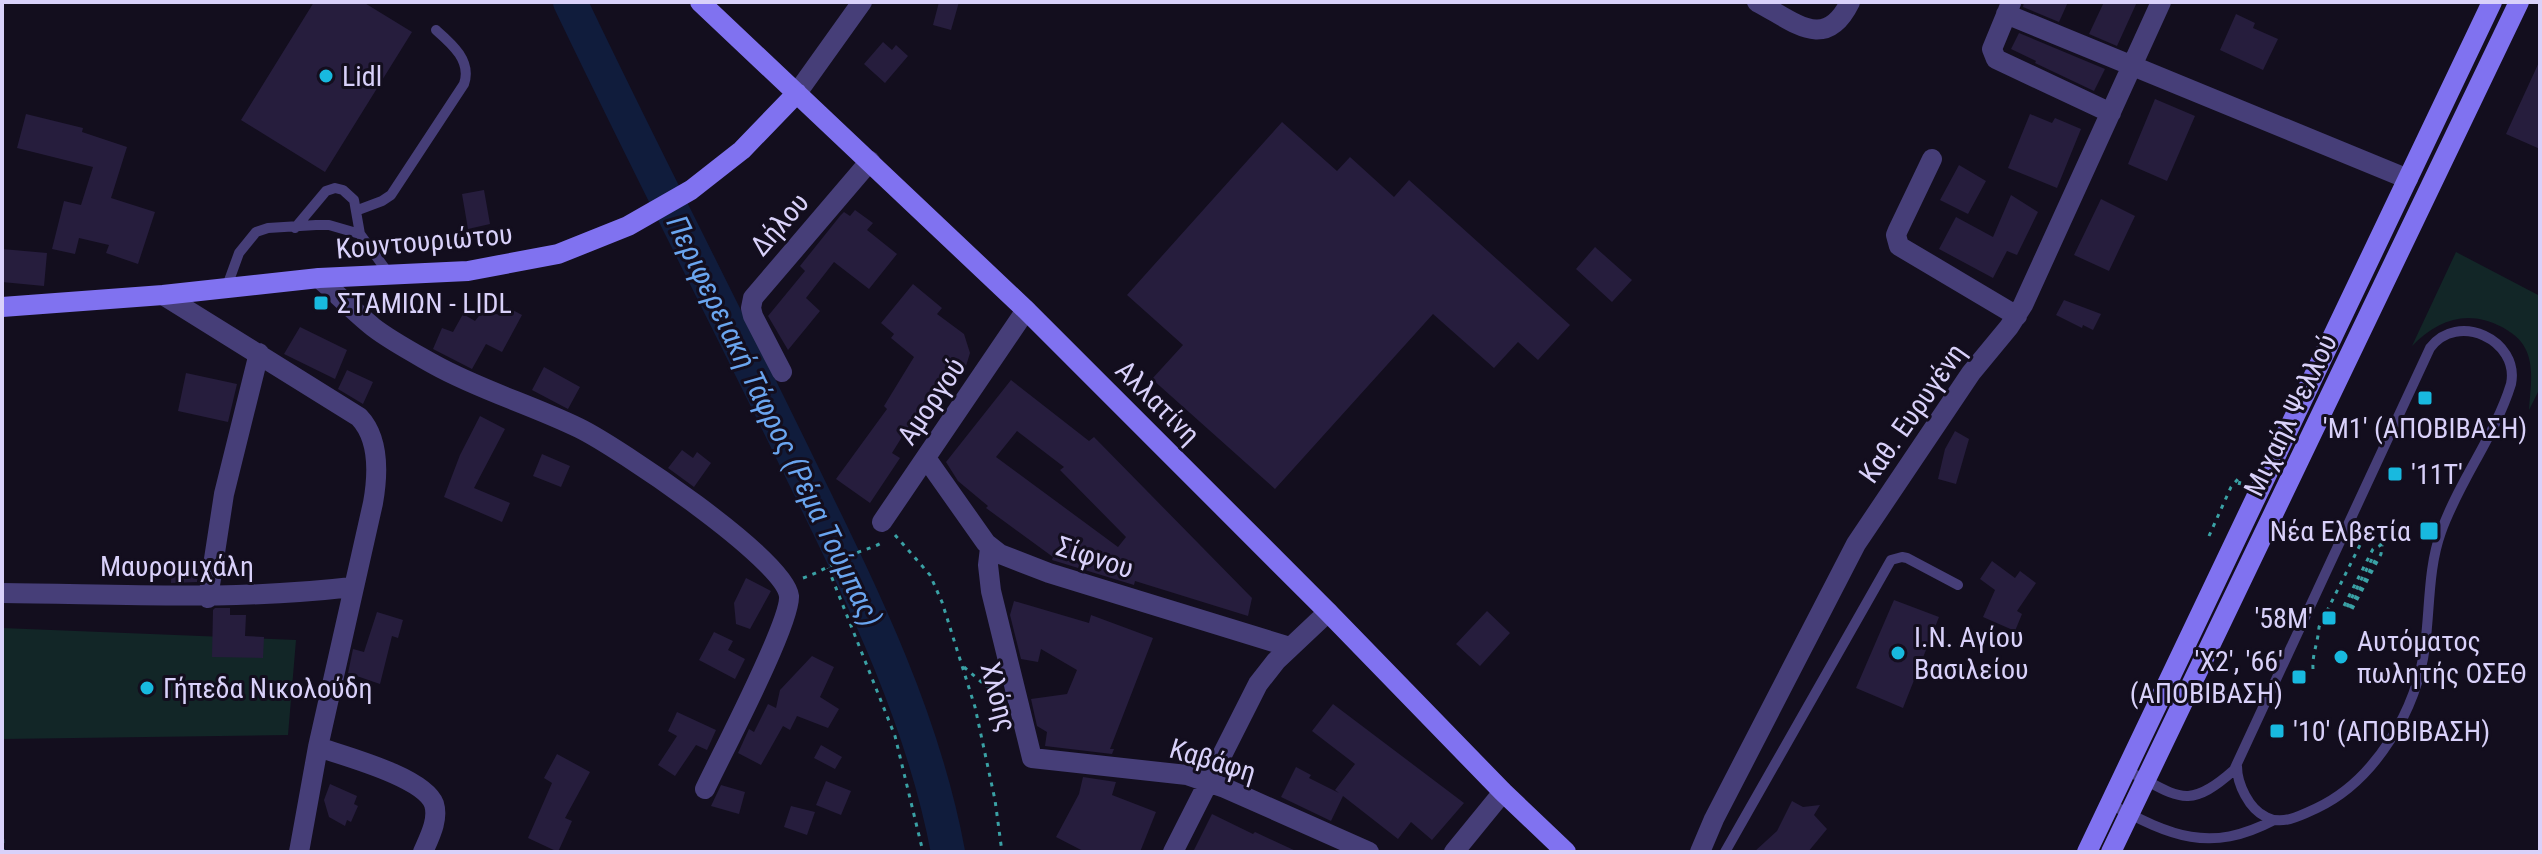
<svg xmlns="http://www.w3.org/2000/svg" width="2542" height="854" viewBox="0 0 2542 854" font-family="'Roboto Condensed',sans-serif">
<rect width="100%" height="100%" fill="#130e1e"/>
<!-- green -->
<path fill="#122627" d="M2456 252 2540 296V388L2529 410C2530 391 2535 366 2525 348 2521 339 2511 332 2502 327 2468 309 2438 319 2412 346Z
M2 628 296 640 288 735 2 739Z"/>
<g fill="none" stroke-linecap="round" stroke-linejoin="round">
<!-- river -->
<path stroke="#101c3c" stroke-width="34" d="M570 2C643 155 721 306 795 458 857 585 922 712 948 852"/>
</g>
<!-- building -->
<path fill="#261d3d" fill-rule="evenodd" d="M314 2H363L412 32 325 172 241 120Z
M939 2H959L951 30 933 25Z
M2024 2H2068L2059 22 2023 7Z
M2104 2H2137L2117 46 2089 34Z
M2236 14 2255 23 2253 28 2278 39 2263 70 2220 50Z
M2019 33 2105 69 2094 91 2035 63 2036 61 2011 49Z
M883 42 892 50 896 45 908 56 885 83 864 64Z
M2540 60V149L2506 134Z
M2155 99 2195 116 2167 181 2128 164Z
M26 114 83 128 82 132 127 147 111 198 155 212 138 264 106 253 109 245 79 238 75 254 52 249 64 201 81 205 93 167 17 148Z
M2030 114 2052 123 2055 118 2081 129 2057 188 2008 168Z
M1282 122 1337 171 1350 157 1394 197 1409 180 1570 325 1538 360 1518 342 1494 368 1433 314 1275 489 1152 379 1183 345 1127 295Z
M1959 165 1986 181 1968 214 1940 200Z
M484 190 490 224 468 229 462 194Z
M2011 195 2038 212 2017 255 2007 251 1993 278 1939 249 1956 217 1993 237Z
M2101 199 2135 216 2109 271 2074 255Z
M855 210 873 223 867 230 897 254 869 289 834 262 806 298 820 311 788 350 768 316 805 271 800 266 840 216 844 212 850 216Z
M1595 247 1632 280 1612 302 1576 269Z
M2 249 47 253 44 286 2 282Z
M913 284 942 308 937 314 964 334 970 353 966 366 960 362 945 388 936 382 892 453 900 458 870 503 836 479 887 409 884 406 914 357 891 338 894 334 881 323Z
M2064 300 2101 314 2093 330 2083 325 2082 328 2056 315Z
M507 307 522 315 502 352 486 344 472 369 433 349 442 328 453 332 463 314 475 321 482 312 502 315Z
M300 327 347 350 335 379 284 354Z
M544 367 580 387 568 409 532 390Z
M347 370 373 382 363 404 338 389Z
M186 373 237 384 228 422 178 411Z
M1011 380 1089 441 1094 437 1252 598 1248 616 1135 581 1134 585 1052 560 1053 557 986 508 988 506 958 481 946 462ZM1017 431 1064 467 1060 470 1126 537 1118 547 996 457Z
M480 416 505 429 474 488 510 503 502 522 444 497 460 455Z
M1955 431 1969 439 1956 484 1938 479 1945 449Z
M682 450 693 458 697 452 711 463 694 487 668 468Z
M542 454 570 466 561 487 533 476Z
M172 561 200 562 197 582 171 583Z
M1992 561 2015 578 2020 571 2036 583 2017 611 2022 614 2015 631 1983 617 1995 590 1980 579Z
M746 578 771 591 750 629 736 624 734 603Z
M1894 600 1939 617 1903 708 1856 688Z
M1014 601 1089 623 1091 615 1153 638 1110 749H1114L1112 754 1045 746 1047 732 1037 726 1031 699 1067 694 1077 670 1041 649 1038 662 1021 659 1010 615Z
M215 608H230V615H246L245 636 264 637 263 658 212 657 213 610Z
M1487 611 1510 633 1480 666 1456 644Z
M377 612 403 620 398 638 392 636 380 684 348 673 353 649 364 652Z
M714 632 733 641 728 650 745 659 735 679 699 660Z
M812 656 834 667 820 697 839 709 828 728 797 716 790 730 783 726 761 765 738 753 749 729 754 732 768 704 776 708 780 690Z
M1333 704 1464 803 1432 840 1411 822 1398 839 1343 796 1331 821 1281 797 1296 767 1311 775 1309 778 1339 793 1335 790 1355 764 1312 731Z
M677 712 716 730 707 750 696 745 675 776 658 765 677 736 668 731Z
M821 745 842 757 835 769 814 758Z
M557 754 590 772 565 818 572 821 558 852 528 838 552 783 544 778Z
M1083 777 1116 782 1112 795 1156 812 1140 852H1085L1056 837 1079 794Z
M826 781 851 791 841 815 816 805Z
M330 784 357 796 354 804 358 806 351 822 347 820 345 826 329 817 324 800Z
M721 785 745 792 739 814 711 806Z
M1792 801 1803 807 1820 805 1814 815 1827 829 1808 852H1754L1777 831Z
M791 806 815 812 807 835 784 827Z
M1212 814 1253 834 1255 832 1298 852H1193Z"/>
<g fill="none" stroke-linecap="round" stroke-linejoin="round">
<!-- path -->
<path stroke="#3aa1a5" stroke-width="3" stroke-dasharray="4 6" stroke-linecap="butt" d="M2239 485 2241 477
M895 535 930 575 942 602 975 707 995 800 1002 852
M2209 536 2231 487 2238 479
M828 568 895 736 923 852
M803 578C821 572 835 562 852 555 862 550 873 548 883 542
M2344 606 2373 549 2381 545
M2347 607 2374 555
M2350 608 2377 557
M2352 609 2381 554 2382 545
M964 667 994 693
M2313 669C2312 654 2318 643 2319 627L2364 537 2382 545
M2 819 3 852"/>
<!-- service -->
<path stroke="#463e78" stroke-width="10" d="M358 210 382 201 391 195 464 84C472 61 452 44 436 30
M295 228 326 191 335 188 343 190 354 200 360 234 389 274
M227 286 239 253 256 232 268 228 316 225H329L360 234
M2126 770C2177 795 2186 813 2234 770L2430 348C2457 311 2520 340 2511 384 2495 436 2459 481 2441 532 2428 568 2430 609 2425 646 2417 709 2376 780 2317 808 2302 815 2282 826 2266 817 2249 809 2237 784 2237 766
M2110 804C2172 836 2209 854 2274 820
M1725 852 1891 560 1902 557 1907 558 1958 585"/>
<!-- minor -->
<path stroke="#463e78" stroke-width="20" d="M1757 2C1794 21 1825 53 1850 2
M2011 3 1992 49 1996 59 2111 113
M2006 14 2408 179
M1932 159 1898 230 1896 235 1899 246 2017 316
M319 278C337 294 354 312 373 327 391 341 414 353 435 365 480 390 532 405 579 428 616 446 785 559 789 596 791 623 720 757 705 789
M163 295 359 417C380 439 378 475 373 503L318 747 299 852
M782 372 753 316 751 308 753 298 870 161
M926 458 986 543 1000 554 1049 573 1290 647
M882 522 1026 310
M990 548 988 565 991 591 1032 758 1187 775 1225 788 1369 852
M2 593C121 594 234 601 352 587
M208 598 224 494 259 353
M318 747C344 756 424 777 434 804 439 820 429 838 423 852
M1173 852 1258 684 1276 661 1328 612
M1454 852 1503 792
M1700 852 1714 819 1856 544 1971 373 2009 327 2023 305 2161 2"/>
<!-- tertiary -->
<path stroke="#463e78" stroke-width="20" d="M797 93 862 2"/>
<!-- secondary -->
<path stroke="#8072f0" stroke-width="20" d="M700 2 1026 310 1328 612 1503 792 1566 852
M2 307 163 295 319 278 468 271 558 254 628 226 691 190 742 150 797 93
M2087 852 2492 2
M2111 852 2519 2"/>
</g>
<!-- markers -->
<g fill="#18b9df" stroke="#130e1e" stroke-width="3">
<circle cx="326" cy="76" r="8"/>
<rect x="313" y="295" width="16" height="16" rx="4"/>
<rect x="2417" y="390" width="16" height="16" rx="4"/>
<rect x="2387" y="466" width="16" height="16" rx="4"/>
<rect x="2419" y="521" width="20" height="20" rx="4"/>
<rect x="2321" y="610" width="16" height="16" rx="4"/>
<circle cx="1898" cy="653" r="8"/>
<circle cx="2341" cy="657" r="8"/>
<rect x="2291" y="669" width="16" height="16" rx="4"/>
<circle cx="147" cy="688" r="8"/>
<rect x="2269" y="723" width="16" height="16" rx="4"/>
</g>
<g text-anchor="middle" stroke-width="6" stroke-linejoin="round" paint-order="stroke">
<!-- poi labels -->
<g font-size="28" fill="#d9d1fa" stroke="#130e1e" text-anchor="start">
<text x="342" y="86">Lidl</text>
<text x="337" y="313">ΣΤΑΜΙΩΝ - LIDL</text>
<text x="2425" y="438" text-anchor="middle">'Μ1' (ΑΠΟΒΙΒΑΣΗ)</text>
<text x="2411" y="484">'11Τ'</text>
<text x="2411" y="541" text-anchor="end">Νέα Ελβετία</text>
<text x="2313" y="628" text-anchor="end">'58Μ'</text>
<text x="1914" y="647">Ι.Ν. Αγίου<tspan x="1914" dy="32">Βασιλείου</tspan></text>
<text x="2357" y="651">Αυτόματος<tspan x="2357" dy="32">πωλητής ΟΣΕΘ</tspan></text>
<text x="2283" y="671" text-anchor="end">'Χ2', '66'<tspan x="2283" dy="32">(ΑΠΟΒΙΒΑΣΗ)</tspan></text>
<text x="163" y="698">Γήπεδα Νικολούδη</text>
<text x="2293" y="741">'10' (ΑΠΟΒΙΒΑΣΗ)</text>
</g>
<!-- street labels -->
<g font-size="28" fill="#d9d1fa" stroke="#130e1e">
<text transform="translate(779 224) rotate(-49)" y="10">Δήλου</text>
<text transform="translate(424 241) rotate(-5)" y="10">Κουντουριώτου</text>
<text transform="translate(931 401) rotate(-56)" y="10">Αμοργού</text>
<text transform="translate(1158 402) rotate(45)" y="10">Αλλατίνη</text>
<text transform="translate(1912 413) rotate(-55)" y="10">Καθ. Ευρυγένη</text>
<text transform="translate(2290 415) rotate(-64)" y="10">Μιχαήλ Ψελλού</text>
<text transform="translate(1095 557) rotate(18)" y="10">Σίφνου</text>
<text x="177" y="576">Μαυρομιχάλη</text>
<text transform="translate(999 697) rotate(75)" y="10">Χλόης</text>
<text transform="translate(1213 760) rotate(17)" y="10">Καβάφη</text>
</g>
<!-- water labels -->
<g font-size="30" font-style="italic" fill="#6aa5ef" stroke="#130e1e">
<text transform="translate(774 421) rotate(64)" y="10">Περιφερειακή Τάφρος (Ρέμα Τούμπας)</text>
</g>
</g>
<!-- border -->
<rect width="2542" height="854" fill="none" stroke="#d9d1fa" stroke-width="8"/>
</svg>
